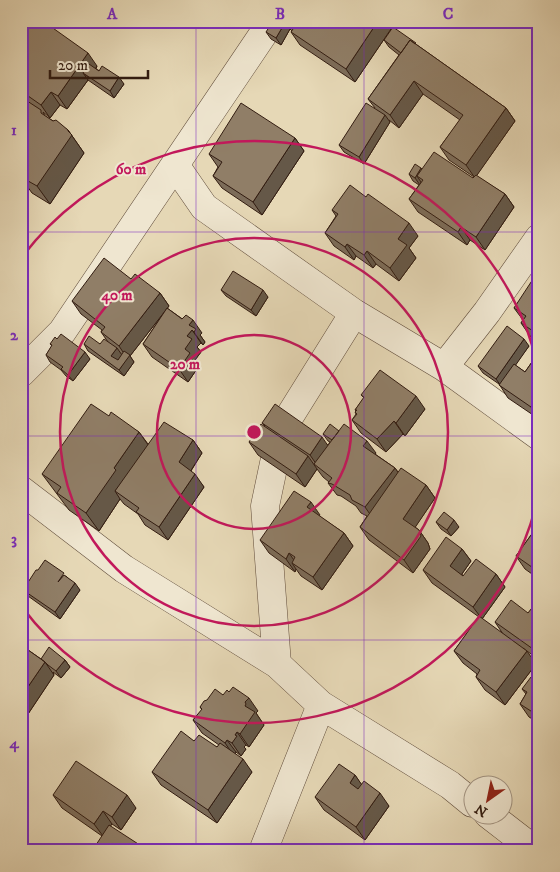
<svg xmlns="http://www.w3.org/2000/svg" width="560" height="872" viewBox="0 0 560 872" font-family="'IM FELL DW Pica',serif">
<rect width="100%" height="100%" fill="#e6d8b6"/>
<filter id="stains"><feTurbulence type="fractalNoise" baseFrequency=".004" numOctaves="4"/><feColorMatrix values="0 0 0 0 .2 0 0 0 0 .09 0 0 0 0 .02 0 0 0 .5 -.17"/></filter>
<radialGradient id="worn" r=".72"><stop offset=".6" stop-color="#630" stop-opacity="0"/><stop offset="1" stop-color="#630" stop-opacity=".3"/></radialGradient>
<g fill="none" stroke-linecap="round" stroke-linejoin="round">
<!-- minor casing -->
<g stroke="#5f4b3a" stroke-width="29">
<path id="minor" d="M175 165 204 207 354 313 444 367 539 436
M444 367 487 312 539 238
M21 373 62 332 272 21
M21 490 124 569 277 664 321 705 450 785 472 803
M277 664 265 506 281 430 354 313
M488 814 536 851
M263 851 321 705"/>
</g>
<!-- minor -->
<use href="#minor" stroke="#efe6d0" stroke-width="28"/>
</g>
<!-- wall -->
<path fill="#7c6c59" stroke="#321c11" d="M288 24 391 29 355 82 300 45 291 32 292 31 290 29 281 45 271 39 266 32Z
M21 36 97 66 96 69 124 84 114 98 88 80 67 109 60 105 50 118 43 112 45 116 68 130 84 153 50 204 32 193 27 186 24 183 21 186Z
M384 40 417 45 506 108 515 121 476 176 505 194 514 207 485 250 470 240 467 245 418 212 409 199 419 185 413 181 409 174 421 168 422 169 473 178 474 177 449 160 440 147 460 120 423 94 399 128 389 120 390 122 364 164 344 152 339 145 375 108 368 99 399 55 389 47Z
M295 138 304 151 262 215 222 188 213 176 218 167 209 154Z
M332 210 418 236 409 248 416 258 399 281 376 264 373 268 356 256 354 260 334 246 325 233 336 216Z
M539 275V342L530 336 521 323 523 320 514 308Z
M131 279 160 293 169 306 130 356 134 362 124 376 88 351 84 344H100L108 342 101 332 102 330 81 314 72 301Z
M221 290 268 297 256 316 226 296Z
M167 308 202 333 200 335 205 342 203 345 201 343 197 347 201 352 195 360 199 366 188 382 152 357 143 344Z
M57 339 90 359 73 381 66 376 61 370 50 362 46 355 52 346 50 344Z
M529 346 515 365 525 372 539 352V419L508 398 499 384 483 373 478 366Z
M361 395 425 409 405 436 403 434 386 452 361 433 352 420 356 414 355 412 356 411 355 410 364 398Z
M109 416 139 432 148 444 193 440 202 453 191 471 204 487 168 540 145 525 138 514 124 504 120 499 99 531 69 510 42 474Z
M262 423 328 445 330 442 328 441 323 434 339 431 376 453 375 454 395 468 398 472 426 485 435 498 415 527 419 530 428 543 430 549 413 573 369 540 360 527 367 516 361 513 356 506 341 496 337 495 328 483 329 482 323 477 317 469 305 487 258 455 249 442 265 426Z
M320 515 319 516 344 533 353 546 322 590 301 576 296 569 295 572 269 553 260 540Z
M436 522 459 527 451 536 441 529Z
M539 524V579L525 569 516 556Z
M462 549 471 561 462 574 463 576 496 574 505 587 482 619 503 634 495 622 528 613 539 601V660L523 648 536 664 505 705 485 690 476 677 477 674 463 663 454 651 479 617 432 583 423 570Z
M66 576 80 590 60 619 28 596 23 590Z
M21 645 41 659 65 660 70 667 61 678 53 672 54 675 26 717 21 714Z
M539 676V723L529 717 520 704 526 694 522 689 535 681Z
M223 695 258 711 256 713 264 725 249 747 246 745 244 747 246 749 241 756 236 752 235 754 252 772 217 823 161 785 152 772 194 741 217 747 219 745 202 733 193 720 202 710 200 707Z
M355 775 361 784 389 806 365 840 324 810 315 797Z
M53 795 136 808 121 830 112 824 102 836 62 808Z"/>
<!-- shaded-wall -->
<path fill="#655848" stroke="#321c11" d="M56 21H61L59 25Z
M286 21 290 29 281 45 276 38Z
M378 21H385L391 29 355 82 346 69Z
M88 53 97 66 89 78 83 73 88 80 67 109 58 96Z
M119 77 124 84 114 98 110 91Z
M414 81 423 94 399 128 390 115Z
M51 92 60 105 50 118 41 105Z
M506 108 515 121 475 178 466 165Z
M385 115 390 122 364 164 359 157Z
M68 130 84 153 50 204 37 186Z
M295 138 304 151 262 215 253 202Z
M421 168 426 174 417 176 421 182 420 185 415 178Z
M21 180 24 183 21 186Z
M505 194 514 207 485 250 476 237Z
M409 223 418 236 409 248 416 258 399 281 390 268 398 239Z
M461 227 470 240 467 245 458 232Z
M347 244 356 256 354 260 345 247Z
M367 251 376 264 373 268 364 255Z
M263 290 268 297 256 316 251 310Z
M160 293 169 306 130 356 134 362 124 376 119 370 127 358 119 346Z
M193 320 202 333 200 335 205 342 203 345 189 325Z
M192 330 201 343 197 347 201 352 195 360 199 366 188 382 179 369 185 349 187 336Z
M524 339 529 346 501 386 496 379Z
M117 348 122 355 116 363 111 356Z
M85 352 90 359 73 381 68 375Z
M539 395V419L531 407Z
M416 396 425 409 405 436 396 423Z
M394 421 403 434 386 452 377 439Z
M139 432 151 449 115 491 120 499 99 531 86 513 114 468Z
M322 437 331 450 319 468 310 455Z
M193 440 202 453 188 475 179 462Z
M367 441 376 453 372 459 363 446Z
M308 456 317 469 305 487 296 474Z
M395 468 404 481 374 520 365 507Z
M195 474 204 487 168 540 159 527Z
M426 485 435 498 412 532 403 519Z
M311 502 320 515 316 520 307 507Z
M454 520 459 527 451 536 447 530Z
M419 530 428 543 430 549 413 573 404 560Z
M344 533 353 546 322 590 313 577Z
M462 549 471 561 459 578 450 566Z
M289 553 298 566 292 563 296 569 295 572 286 559Z
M496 574 505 587 482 619 473 607Z
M75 583 80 590 60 619 55 612Z
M539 640V658L533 649Z
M527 651 536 664 505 705 496 692Z
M65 660 70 667 61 678 56 671Z
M45 662 54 675 26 717 21 710V697Z
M249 698 258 711 256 713 264 725 249 747 240 734 245 706V702Z
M537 710 539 713V720L534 713Z
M237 732 246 745 244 747 246 749 241 756 232 743 235 735Z
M227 740 236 752 234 756 225 743Z
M243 759 252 772 217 823 208 810Z
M355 775 364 788 359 796 350 783Z
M380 793 389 806 365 840 356 827Z
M127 795 136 808 121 830 112 817Z
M103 811 112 824 103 836 94 824Z"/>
<!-- building -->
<path fill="#907e67" stroke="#321c11" d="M31 21H43L88 53 58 96 51 92 41 105 21 91V36Z
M273 21H286L276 38 266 32Z
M290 21H378L346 69 291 32 293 29 287 25Z
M393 27 416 43 415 44 410 40 401 53 384 40Z
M410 40 506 108 466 165 440 147 463 115 414 81 390 115 368 99Z
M89 64 99 71 102 66 119 77 110 91 83 73Z
M21 97 41 110V113L53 121 56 120 68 130V131L72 135 37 186 21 177Z
M241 103 295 138 253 202 213 176 222 162 209 154Z
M366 103 385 115 359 157 339 145Z
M434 152 473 178 476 175 505 194 476 237 461 227 458 232 409 199 423 180 417 176Z
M415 164 421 168 415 178 409 174Z
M350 185 366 197 368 194 409 223 398 239 407 245 390 268 367 251 364 255 347 244 345 247 325 233 338 214 332 210Z
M104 258 131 279 135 274 160 293 119 346 101 332 105 327 72 301Z
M233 271 263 290 251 310 221 290Z
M537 273 539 275V335L521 323 526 316 514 308Z
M167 308 182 319 186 315 193 320 189 325 196 329 194 332 192 330 187 336 192 339 185 349 190 353 179 369 143 344Z
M507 326 524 339 496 379 478 366Z
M61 334 85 352 68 375 61 369 63 367 46 355 52 345 50 344 55 337 57 339Z
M89 336 100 344 104 339 117 348 111 356 118 360 124 351 130 355 119 370 84 344Z
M539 352V395L531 407 499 385 514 364 525 372Z
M380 370 416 396 396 423 394 421 377 439 352 420 357 414 355 412 357 410H355L364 397 361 395Z
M91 404 109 416 111 412 139 432 114 468 116 470 86 513 57 493 61 487 42 474Z
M275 404 322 437 310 455 262 423Z
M164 422 193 440 179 462 195 474 159 527 136 512 139 508 115 491Z
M261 424 308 456 296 474 249 442Z
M330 424 339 431 332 440 323 434Z
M344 424 367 441 363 446 395 468 365 507 352 500 350 495 332 484 328 483 332 478 314 464Z
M401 468 426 485 403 519 419 530 421 536 404 560 360 527Z
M294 491 311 502 307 507 344 533 313 577 292 563 295 557 289 553 286 559 260 540Z
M444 512 454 520 447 530 436 522Z
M539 524V572L516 556Z
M446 537 462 549 450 566 463 576 476 559 496 574 473 607 423 570Z
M45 560 64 573 58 582 64 575 75 583 55 612 23 590 36 570H38Z
M511 600 528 613 538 600 539 601V640L533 649 495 622Z
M479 616 527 651 496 692 476 677 480 670 454 651Z
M21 645 45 662 21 697Z
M49 647 65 660 56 671 48 665 45 662 41 659Z
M539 676V711L537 710 534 713 520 704 527 692 522 689 531 677 535 681Z
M233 687 249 698 245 702 246 704 245 706 255 712 240 734 237 732 235 735 237 736 232 743 227 740 225 743 193 720 202 709 200 707 204 701 207 700 215 689 223 695 227 690 229 692Z
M181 731 194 741 199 735 217 747 220 743 243 759 208 810 152 772Z
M76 761 127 795 112 817 103 811 94 824 53 795Z
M339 764 355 775 350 783 358 789 364 781 380 793 356 827 315 797Z
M109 825 149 851H92Z"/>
<!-- grid -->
<path fill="none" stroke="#7b2cbf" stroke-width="1" stroke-opacity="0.55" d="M196 21V851M364 21V851M21 232H539M21 436H539M21 640H539"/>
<!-- distance rings -->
<g fill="none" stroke="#c2185b" stroke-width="2.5">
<circle cx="254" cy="432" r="97"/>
<circle cx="254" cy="432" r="194"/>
<path d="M539 493A291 291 0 0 1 22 607M22 257A291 291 0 0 1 539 371"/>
</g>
<circle cx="254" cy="432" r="8" fill="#c2185b" stroke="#efe6d0" stroke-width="2.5"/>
<g font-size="15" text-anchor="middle" font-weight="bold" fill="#c2185b" stroke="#efe6d0" stroke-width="4" stroke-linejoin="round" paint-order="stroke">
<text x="131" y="174">60 m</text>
<text x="117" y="300">40 m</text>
<text x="185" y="369">20 m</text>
</g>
<!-- margin -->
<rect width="560" height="872" fill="none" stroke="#e6d8b6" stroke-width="55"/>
<!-- north arrow -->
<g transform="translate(488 800) rotate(213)"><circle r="24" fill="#efe6d0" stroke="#a39584"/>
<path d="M0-4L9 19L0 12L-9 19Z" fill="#8f2418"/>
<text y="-8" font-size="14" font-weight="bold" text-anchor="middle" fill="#321c11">N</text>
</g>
<!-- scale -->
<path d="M50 70v8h98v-8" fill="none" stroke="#321c11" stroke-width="2.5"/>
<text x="58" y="70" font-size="15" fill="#321c11" stroke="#efe6d0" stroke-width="4" paint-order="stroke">20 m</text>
<rect x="28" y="28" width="504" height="816" fill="none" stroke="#7b2cbf" stroke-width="2"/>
<g font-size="16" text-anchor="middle" font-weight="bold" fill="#7b2cbf">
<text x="112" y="19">A</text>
<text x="280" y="19">B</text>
<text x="448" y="19">C</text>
<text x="14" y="135">1</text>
<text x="14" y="340">2</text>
<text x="14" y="544">3</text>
<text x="14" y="748">4</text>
</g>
<rect width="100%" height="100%" filter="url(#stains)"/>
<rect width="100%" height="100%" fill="url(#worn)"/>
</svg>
